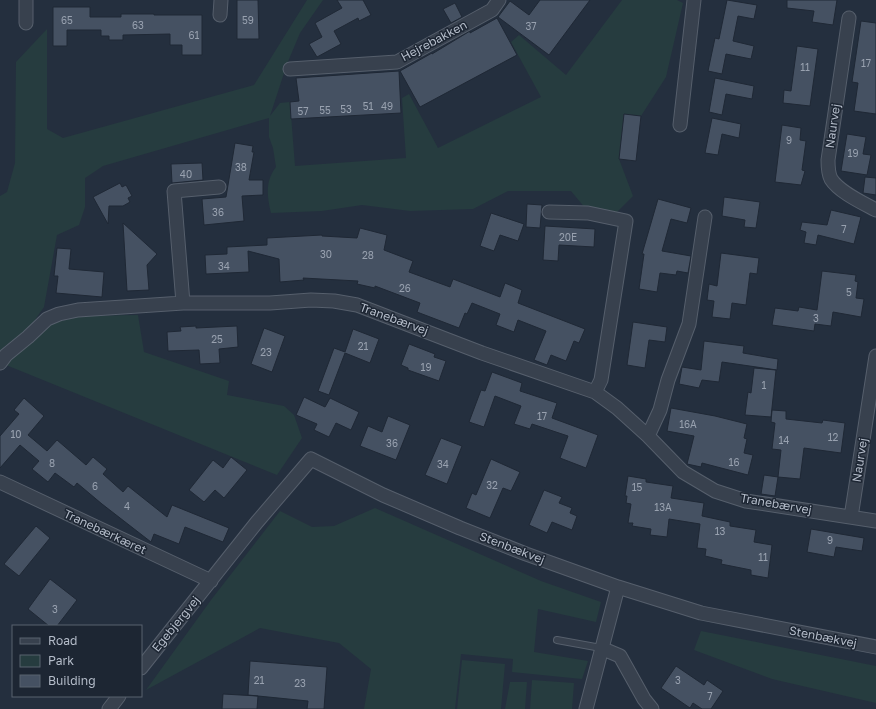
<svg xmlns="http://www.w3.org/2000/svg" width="876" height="709" viewBox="0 0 876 709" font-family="'Golos Text',sans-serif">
<rect width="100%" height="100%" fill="#242f3e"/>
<!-- green -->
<path fill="#263c3f" d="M307 0H323L300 33 287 64 270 116 280 103 290 102 295 166 406 158 402 98 409 94 438 148 541 97 511 42 519 35 566 75 622 0H677L683 3 666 77 641 116 624 114 619 159 633 196 616 213 586 209 571 191H508L473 209 410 211 362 205 322 211 271 213C267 197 265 181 276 167L273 148 269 137V118L103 166 85 178V207L79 225 57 235 44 307 30 327 4 347 0 354V196L7 192 15 163 16 62 47 29V129L63 138 254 85Z
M138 315 144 352 229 381 227 395 284 406 294 415 302 438 277 475 6 365 46 325 80 316Z
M375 508 541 581 601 602 596 622 538 609 534 652 588 661 582 679 512 672 513 659 461 654 455 709H364L371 669 339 643 260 628 146 690 211 600 280 511 312 527 334 526Z
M701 631 876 666V703L772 679 694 650Z
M462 660 505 664 501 709H457Z
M532 680 574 683 572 709H530Z
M510 682H527L525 709H505Z"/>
<!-- building -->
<path fill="#455162" stroke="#1f2835" d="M237 0H258L259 39H237Z
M337 0H363L371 15 359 21 358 18 334 31 341 44 317 57 309 44 322 37 315 23 342 8Z
M540 0H590L549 55 498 17 510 1 529 15Z
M727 0 757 5 754 19 738 16 733 41 754 46 751 59 726 54 722 74 708 71 715 38 719 39Z
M787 0H837L833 25 812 22 814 11 787 8Z
M455 3 462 17 451 23 443 9Z
M53 7H90V17H121V14H154V15H202V55H182V45H170V34L123 35V40H109V36H101V30H67V46H53Z
M497 18 517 55 420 107 400 71 432 53V54L470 31V33Z
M861 21 876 23V114L854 111 858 83 852 82Z
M797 46 818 49 810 106 783 103 784 90 791 91Z
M399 71 401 113 291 119 290 102 299 101 296 78Z
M715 78 754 86 752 99 726 94 722 115 709 112Z
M624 114 641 116 636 161 619 159Z
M712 118 741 124 739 138 722 134 718 155 705 153Z
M782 125 801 128 800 140 806 141 802 170 805 171 801 185 775 182Z
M847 134 866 137 863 154 871 155 867 175 841 171Z
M235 143 253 146 252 152H254L249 180H263V195L242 196 244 221 204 225 202 199 226 197Z
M202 163 203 180 172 183 171 164Z
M865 177 876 178V195L863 193Z
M120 183 122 187 126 185 132 196 128 198 130 202 123 206H109L108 224 93 197Z
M724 197 760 202 756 228 744 227 745 220 722 216Z
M658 199 691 208 687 223 671 219 662 251 691 256 688 273 677 271 676 275 660 273 657 292 639 289 644 254H642Z
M527 204 542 205 540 228 526 227Z
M831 210 861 217 854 244 818 235 816 245 804 243 806 232 800 230 802 222 827 225Z
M491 213 524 224 518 241 500 235 494 251 480 246Z
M123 223 157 254 147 265 149 290 127 291Z
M545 226 595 229 594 247 559 245 558 261 543 260Z
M360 228 387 235 384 250 413 261 409 272 450 287 453 279 500 297 505 283 522 290 518 303 585 329 579 343 574 341 566 361 551 355 547 365 534 360 546 331 518 320 514 332 496 325 500 314 472 303 467 314 465 313 459 328 417 312 420 303 375 286V288L357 284 358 281 303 278 304 280 280 282 279 259 248 251 249 272 206 274 205 255 227 254V247L267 245V238L322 235V236L357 238Z
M57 248 71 249 69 269 104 272 102 297 56 293 58 276H54Z
M721 253 759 258 757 274 750 273 746 305 732 303 730 319 712 317 714 301 707 300 709 284 717 286Z
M822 271 856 275 855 281 858 282 856 298 864 299 861 317 833 312 831 326 815 324 814 331 772 325 775 308 798 311 799 307 817 310Z
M633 322 667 327 665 342 649 340 645 368 627 365Z
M196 326V328L237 326 238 347 219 349 220 363 200 364 199 350 168 351 167 332 181 331 180 327Z
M264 328 285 336 272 372 251 364Z
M353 329 379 339 370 363 345 353 329 395 318 391 334 348 345 352Z
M704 341 744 346 743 353 778 359 777 370 722 362 719 382 702 380 699 388 679 384 682 367 701 370Z
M409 344 435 354 434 357 446 361 439 381 408 370V368L401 365Z
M754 368 776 370 771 417 745 415 748 392 751 393Z
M492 372 522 383 520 391 557 403 552 418 598 435 586 468 560 458 568 436 532 424 530 429 514 424 521 406 495 396 484 427 469 422 481 390 485 391Z
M304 397 325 407 330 398 359 412 351 430 336 423 329 437 314 430 317 424 296 415Z
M24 398 44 416 28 435 47 451 57 440 86 465 93 457 107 469 103 474 123 492 128 486 167 517 172 505 229 528 223 542 185 527 179 544 154 534 151 542 102 504 77 483 74 487 55 473 48 482 32 469 39 461 20 445 0 468V436L19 414 14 410Z
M671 408 715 416 747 424 744 438 747 439 744 453 753 455 748 475 702 463 701 467 687 464 694 436 667 431Z
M772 410 786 411V419L822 423 823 420 845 423 841 453 804 448 800 479 778 477 781 450 772 449 775 423 771 422Z
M388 416 410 425 396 460 360 446 368 426 382 432Z
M441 438 462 446 447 484 425 475Z
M231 457 247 470 224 498 215 490 204 502 189 490 213 460 223 468Z
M491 459 520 472 511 491 503 488 490 518 466 508 472 493 476 495Z
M764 475 778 477 775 496 761 494Z
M628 476 646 479V482L673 486 671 498 704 503 702 516 730 522V526L756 530 754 542 772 545 768 578 751 575V570L721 564 722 560 705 556 706 549 697 548 700 524 669 519 667 537 650 535 651 529 632 526 633 523H628L631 504 626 503 627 496H625Z
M544 490 562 497 559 503 572 508 570 513 577 516 572 530 552 522 547 533 529 525Z
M36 526 50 538 19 576 4 564Z
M811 529 864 538 862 551 836 547 834 557 807 552Z
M50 579 77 600 57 626H49L28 609Z
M250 661 327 667 324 709H307L308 701 248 695Z
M676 666 704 685 707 680 723 691 711 709H702L693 703 690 708 661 688Z
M223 694 258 696 257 709H222Z"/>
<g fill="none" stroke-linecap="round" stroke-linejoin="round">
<!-- service casing -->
<g stroke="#565f6c" stroke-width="8">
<path id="service" d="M557 640 601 648"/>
</g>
<!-- minor casing -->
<g stroke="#565f6c" stroke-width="15">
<path id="minor" d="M220 15 221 0
M849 18 828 160C828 166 828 173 831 179 839 192 863 203 876 210
M26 23V0
M290 69 397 62 492 10 499 0
M680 125 694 0
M549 212 588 213 626 221 601 380 595 392
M183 303 174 191 219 187
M0 363 6 355 28 337 47 319 59 314 78 310 183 303H270L311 300 334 301 357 305 482 353 595 392 617 408 648 436 683 472 715 491 746 501 876 521
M648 436 660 410 668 380 689 324 705 217
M0 482 211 581
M851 517 876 356
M601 648 620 656 644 699 652 709
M141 668 257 522 311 459 383 495 460 528 526 554 618 587 701 613 876 647
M109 709 119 696
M586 709 618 587"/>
</g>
<!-- service -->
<use href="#service" stroke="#38414e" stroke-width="6"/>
<!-- minor -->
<use href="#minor" stroke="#38414e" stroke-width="13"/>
</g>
<g text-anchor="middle" stroke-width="3" stroke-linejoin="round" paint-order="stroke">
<!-- number labels -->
<g font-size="10" fill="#98a1af">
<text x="67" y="24">65</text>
<text x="248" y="24">59</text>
<text x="138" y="29">63</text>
<text x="531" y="30">37</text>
<text x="194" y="39">61</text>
<text x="866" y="67">17</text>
<text x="805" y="71">11</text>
<text x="368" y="110">51</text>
<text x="387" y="110">49</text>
<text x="346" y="113">53</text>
<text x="325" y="114">55</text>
<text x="303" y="115">57</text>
<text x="789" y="144">9</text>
<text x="853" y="157">19</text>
<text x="241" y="171">38</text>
<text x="186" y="178">40</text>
<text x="218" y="216">36</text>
<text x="844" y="233">7</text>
<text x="568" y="241">20E</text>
<text x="326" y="258">30</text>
<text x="368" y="259">28</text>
<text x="224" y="270">34</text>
<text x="405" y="292">26</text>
<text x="849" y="296">5</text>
<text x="816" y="322">3</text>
<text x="217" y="343">25</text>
<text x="363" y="350">21</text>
<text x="266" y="356">23</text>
<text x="426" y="371">19</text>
<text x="764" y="389">1</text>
<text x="542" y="420">17</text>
<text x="688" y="428">16A</text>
<text x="16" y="438">10</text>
<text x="833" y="441">12</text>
<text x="784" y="444">14</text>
<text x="392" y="447">36</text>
<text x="734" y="466">16</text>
<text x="52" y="467">8</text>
<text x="443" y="468">34</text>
<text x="492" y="489">32</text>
<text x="95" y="490">6</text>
<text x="637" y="491">15</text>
<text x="127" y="510">4</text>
<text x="663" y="511">13A</text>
<text x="720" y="535">13</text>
<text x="830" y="544">9</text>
<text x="763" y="561">11</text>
<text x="55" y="613">3</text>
<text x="259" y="684">21</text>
<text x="678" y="684">3</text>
<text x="300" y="687">23</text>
<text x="710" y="700">7</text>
</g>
<!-- street labels -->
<g font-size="12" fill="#b4bcc9" stroke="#1d2633">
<text transform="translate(434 41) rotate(-28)" y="4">Hejrebakken</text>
<text transform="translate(833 126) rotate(-82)" y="4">Naurvej</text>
<text transform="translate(394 319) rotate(20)" y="4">Tranebærvej</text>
<text transform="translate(860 460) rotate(-81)" y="4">Naurvej</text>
<text transform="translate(776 504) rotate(10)" y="4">Tranebærvej</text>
<text transform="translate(105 532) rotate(25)" y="4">Tranebærkæret</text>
<text transform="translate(512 548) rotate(21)" y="4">Stenbækvej</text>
<text transform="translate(176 624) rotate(-51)" y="4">Egebjergvej</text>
<text transform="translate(823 637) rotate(11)" y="4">Stenbækvej</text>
</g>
</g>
<!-- legend -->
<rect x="12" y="625" width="130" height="72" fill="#1d2633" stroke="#59626f"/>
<rect x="20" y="638" width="20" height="6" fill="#38414e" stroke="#59626f"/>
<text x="48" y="645" font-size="12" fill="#b4bcc9">Road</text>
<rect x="20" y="655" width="20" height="12" fill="#263c3f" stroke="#59626f"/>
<text x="48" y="665" font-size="12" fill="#b4bcc9">Park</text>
<rect x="20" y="675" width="20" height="12" fill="#455162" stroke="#59626f"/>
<text x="48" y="685" font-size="12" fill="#b4bcc9">Building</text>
</svg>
